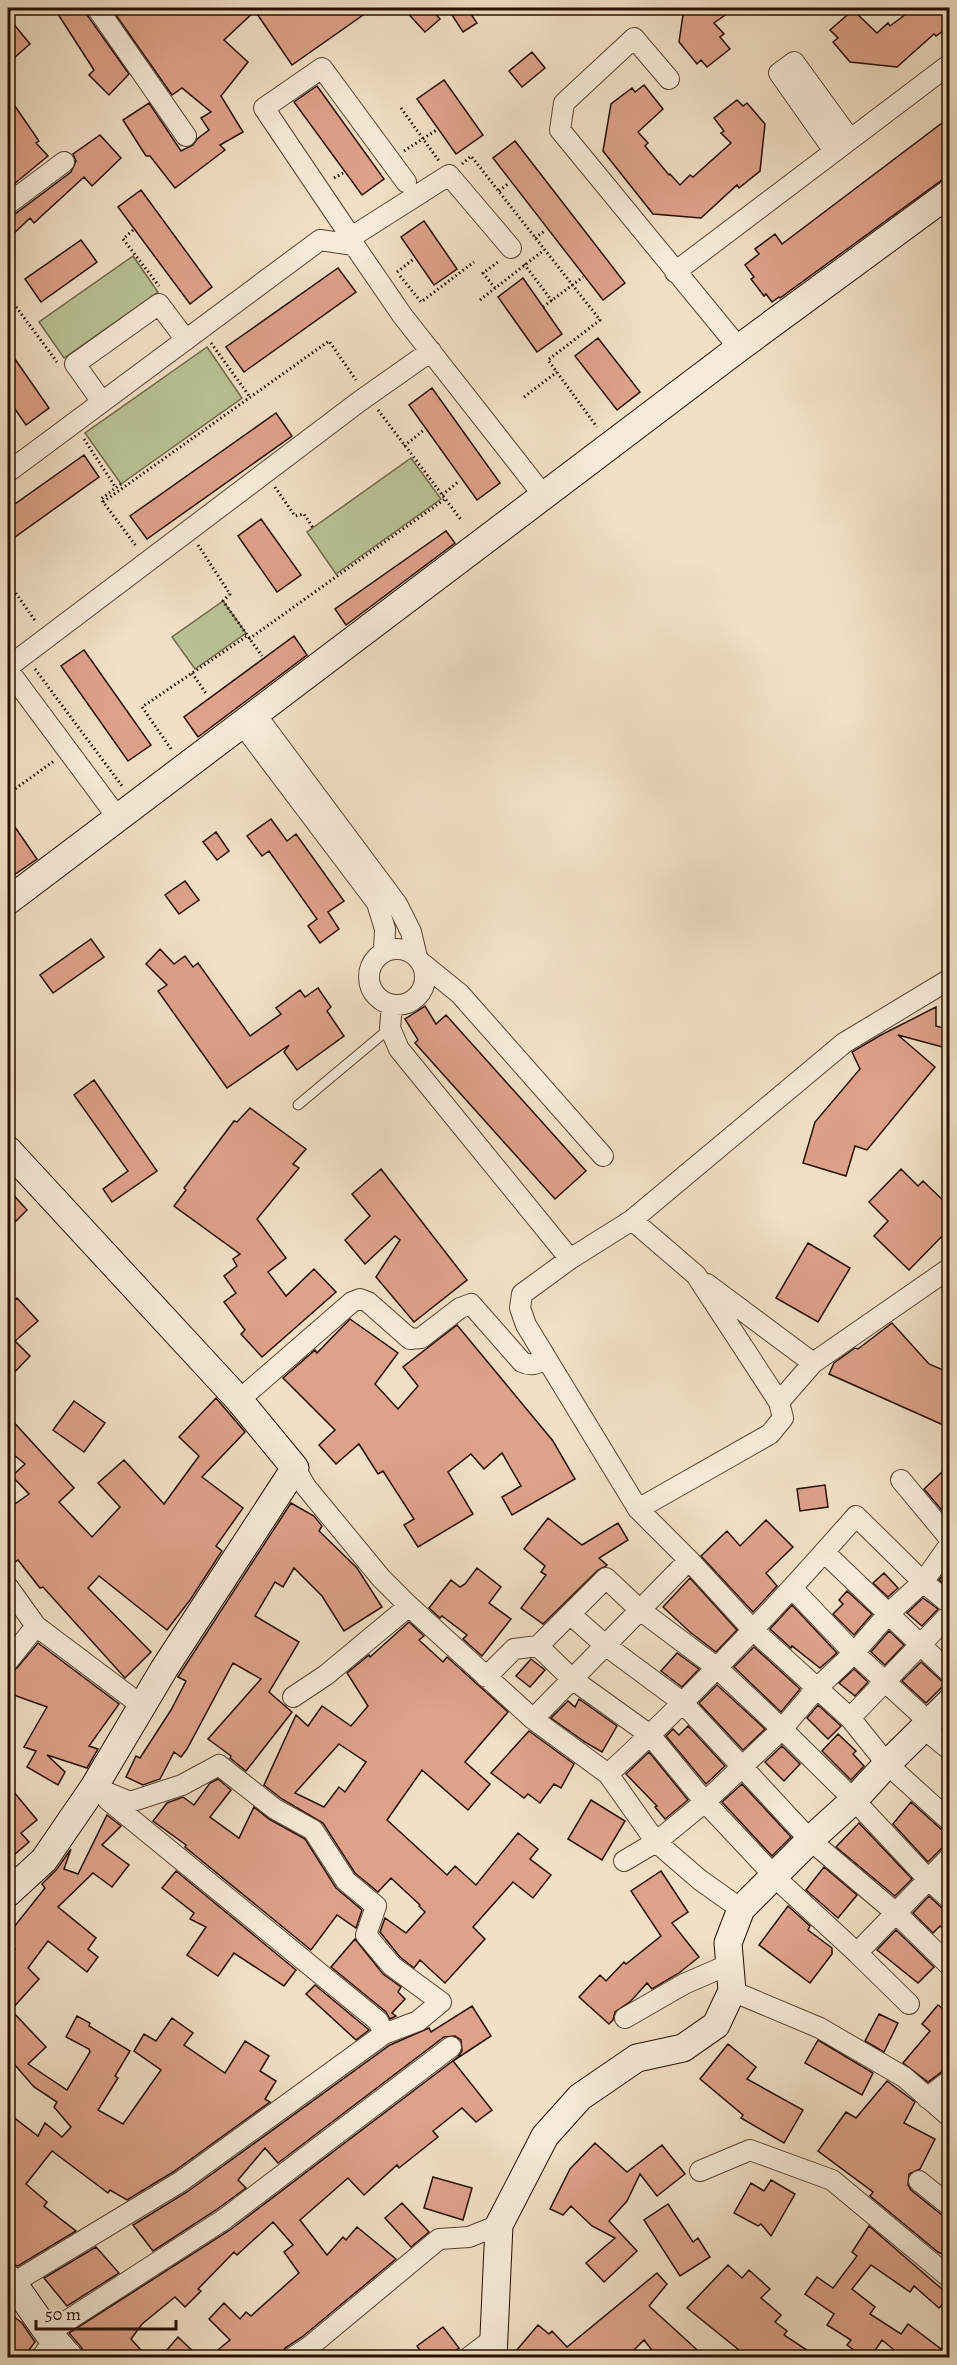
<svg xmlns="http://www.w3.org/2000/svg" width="957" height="2365" viewBox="0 0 957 2365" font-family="Alegreya,serif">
<rect width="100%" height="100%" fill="#f1e0c5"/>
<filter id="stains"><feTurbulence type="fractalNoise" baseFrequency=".00333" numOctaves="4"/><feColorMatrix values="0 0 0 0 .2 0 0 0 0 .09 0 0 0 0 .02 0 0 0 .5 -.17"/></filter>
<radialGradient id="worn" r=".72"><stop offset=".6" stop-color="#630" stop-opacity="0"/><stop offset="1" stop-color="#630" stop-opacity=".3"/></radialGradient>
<!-- green -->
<path fill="#b9c295" stroke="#70684a" stroke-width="1.5" d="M133 256 158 292 64 358 39 322Z
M207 347 242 398 121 484 85 433Z
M411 458 441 499 336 574 307 532Z
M223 601 246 633 195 669 172 637Z"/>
<!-- building -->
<path fill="#dea18a" stroke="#270e00" stroke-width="1.5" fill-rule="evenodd" d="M54 8H85L87 15 129 74 109 95 89 75 94 70Z
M111 8H373L292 65 255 11 224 40 248 62 221 96 243 132 220 145 225 150 175 188 150 156H146L123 120 149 103 181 151 193 145 197 139 209 130 201 118 211 112 182 88 172 95Z
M403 8H430L440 19 425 32Z
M464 8H467L477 23 463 32 452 15Z
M684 8H735L714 23 724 34 720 37 730 49 707 67 701 60 697 64 679 42Z
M914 8H950V26L936 36 934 34 897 67 850 62 833 42 838 38 830 30 853 10 877 33 888 23 890 26Z
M8 17 30 44 8 63Z
M532 52 545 68 522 87 509 71Z
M444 80 483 135 456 154 417 99Z
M644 85 663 109 638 132 648 143 645 146 669 175 670 174 680 185 690 175 693 177 731 143 721 133 724 131 714 118 737 100 743 106 747 103 765 124 760 171 739 188 737 185 701 218 653 214 603 151 611 104 632 88 635 92Z
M317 86 384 179 362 195 294 102Z
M8 96 39 141 36 143 48 156 8 189Z
M950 117V174L780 298 779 297 772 302 766 294 764 296 751 279 754 277 745 265 759 254 755 249 775 234 782 244Z
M100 135 121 158 92 186 84 177 34 223 30 218 8 239V216L15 214 71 172 76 161 73 154Z
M515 141 625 283 603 300 493 158Z
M141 190 212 287 190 304 118 207Z
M424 221 457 269 434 285 401 237Z
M81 240 97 262 41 302 25 279Z
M338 268 356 292 244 372 226 347Z
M523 278 562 334 537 352 498 297Z
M598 338 640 392 617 410 575 356Z
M8 349 49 408 26 425 8 399Z
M432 388 500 483 477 500 409 405Z
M276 413 292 436 147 539 130 516Z
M84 455 99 477 8 542V509Z
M261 519 301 575 277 592 238 536Z
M446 531 455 543 346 625 335 609Z
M294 636 307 655 198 737 184 717Z
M84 650 151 745 128 761 61 666Z
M8 817 37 859 14 875 8 866Z
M271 819 287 841 296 834 344 901 328 912 339 929 320 943 308 926 317 919 269 851 262 856 247 836Z
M216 832 229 851 217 860 203 842Z
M185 881 199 900 179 914 165 895Z
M91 939 104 957 53 993 40 975Z
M160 949 174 964 185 956 193 967 198 963 250 1036 281 1014 276 1008 300 990 305 997 318 988 331 1007 327 1011 344 1036 297 1070 284 1052 289 1045 227 1088 158 991 167 985 146 964Z
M425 1006 436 1024 446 1015 586 1171 555 1199 415 1043 418 1040 405 1019Z
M936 1007V1026L950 1030V1049L898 1035 935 1067 867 1150 855 1146 846 1176 803 1163 815 1122 860 1069 852 1052 881 1035Z
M94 1080 157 1171 112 1202 103 1189 128 1171 74 1095Z
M250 1108 306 1149 293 1164 299 1168 257 1219 286 1258 268 1272 286 1296 314 1269 336 1292 262 1357 241 1334 245 1330 224 1302 236 1293 224 1276 237 1266 233 1259 240 1254 174 1206 186 1190 184 1188 234 1121 237 1122Z
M381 1169 467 1280 414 1322 376 1277 400 1240 395 1236 365 1264 345 1240 370 1216 352 1194Z
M901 1169 918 1186 923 1181 950 1207V1228L909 1270 874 1236 888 1221 869 1202Z
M8 1189 27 1210 8 1229Z
M808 1243 850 1268 818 1322 776 1298Z
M17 1298 38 1321 15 1341 30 1356 8 1379V1306Z
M350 1319 398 1353 375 1384 398 1409 418 1386 403 1367 457 1325 553 1441 575 1479 512 1515 502 1497 521 1486 502 1453 484 1469 471 1454 448 1472 473 1514 418 1547 404 1525 414 1519 383 1471 378 1474 359 1444 336 1464 319 1445 335 1430 283 1378 315 1350 317 1353Z
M892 1323 929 1364 950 1373V1428L829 1374 834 1363 855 1348 858 1349Z
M216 1398 245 1432 202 1477 243 1508 216 1546 222 1551 190 1600 167 1630 99 1576 88 1588 151 1652 125 1678 43 1587 40 1588 18 1560 8 1567V1509L29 1494 12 1476 25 1464 8 1450V1416L74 1488 59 1502 92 1537 120 1507 98 1483 124 1460 164 1504 199 1456 179 1437Z
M74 1401 105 1423 84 1452 53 1430Z
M942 1472 950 1480V1520L924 1489Z
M825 1485 828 1507 800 1511 797 1489Z
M291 1503 314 1516 322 1526 319 1531 357 1568 382 1607 344 1631 322 1596 294 1568 283 1587 275 1582 255 1616 299 1642 269 1692 292 1712 246 1771 230 1758 231 1756 208 1739 261 1679 233 1663 187 1749 181 1757 174 1752 160 1779 143 1785 126 1777 136 1756 140 1758 171 1710 186 1681 178 1677Z
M548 1518 582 1545 618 1523 628 1540 599 1558 607 1565 606 1566 598 1570 543 1624 521 1608 546 1575 541 1572 545 1566 524 1549Z
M766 1520 793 1547 766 1573 777 1586 753 1612 701 1556 727 1531 740 1546Z
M950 1565V1588L939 1580Z
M477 1568 501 1587 489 1603 511 1619 482 1656 463 1639 467 1635 442 1616 440 1618 429 1608 451 1580 460 1587 465 1584Z
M884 1573 898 1588 888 1597 873 1583Z
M690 1578 737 1630 716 1652 690 1632 663 1607Z
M847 1591 872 1614 854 1635 833 1614 843 1604 839 1600Z
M923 1598 938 1609 922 1626 907 1613Z
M792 1605 837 1653 820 1668 792 1646 791 1648 770 1629Z
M409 1622 424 1636 419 1640 443 1662 447 1657 508 1712 465 1762 490 1784 468 1810 422 1770 387 1820 447 1875 455 1866 476 1885 518 1833 538 1849 530 1859 551 1875 533 1898 513 1882 473 1927 485 1939 445 1983 420 1960 414 1968 400 1957 380 1932 385 1918 406 1933 425 1912 419 1906 420 1905 391 1878 378 1892 355 1873 323 1823 282 1799 264 1785 296 1715 308 1726 322 1706 351 1726 368 1706 347 1673 369 1655 370 1657ZM339 1744 366 1762 345 1792 339 1787 324 1807 295 1793Z
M889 1631 904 1645 885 1665 871 1652Z
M38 1643 119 1704 89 1746 98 1749 87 1768 47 1755 65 1772 58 1785 27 1767 36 1751 24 1747 47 1707 8 1693V1673L17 1668Z
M754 1647 800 1689 781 1712 734 1667Z
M677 1653 699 1669 682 1687 661 1671Z
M531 1659 545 1670 530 1687 516 1676Z
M921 1662 945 1684 926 1703 902 1681Z
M854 1669 868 1682 855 1696 839 1683Z
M717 1685 765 1729 743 1750 699 1703Z
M579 1699 617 1726 602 1752 585 1742 551 1718 568 1701 575 1707Z
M818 1705 841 1726 828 1739 807 1718Z
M688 1726 725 1766 706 1784 666 1736 673 1729 679 1735Z
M529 1731 574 1764 561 1788 554 1784 540 1803 528 1794 524 1798 491 1773Z
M838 1734 856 1751 853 1754 864 1766 851 1780 822 1751Z
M782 1746 800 1764 784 1781 765 1762Z
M649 1752 688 1800 665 1819 655 1807 657 1806 626 1774Z
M218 1779 231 1790 210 1817 239 1838 254 1807 269 1819 305 1839 336 1888 362 1910 356 1928 337 1915 311 1950 185 1847 186 1845 153 1821 167 1803 183 1797 194 1805 210 1783Z
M742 1784 791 1837 772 1856 722 1802Z
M8 1785 37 1820 21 1833 29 1842 8 1860Z
M591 1800 625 1821 602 1860 568 1839Z
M911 1802 942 1830 950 1833V1845L942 1848 928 1862 893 1824Z
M107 1815 121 1826 102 1845 129 1865 112 1887 93 1873 58 1907 96 1938 88 1949 98 1957 87 1972 48 1941 28 1968 39 1979 11 2010 46 2047 28 2064 67 2090 90 2052 89 2049 66 2037 77 2016 90 2023 89 2026 130 2051 115 2076 118 2078 98 2110 123 2124 161 2070 134 2051 144 2034 156 2041 172 2018 193 2033 184 2045 225 2073 245 2041 269 2056 260 2071 276 2081 265 2099 270 2102 173 2172 127 2200 110 2190 108 2193 52 2151 26 2184 47 2202 44 2206 76 2231 18 2266 8 2263V2113L38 2136 45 2123 62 2137 71 2127 54 2107 57 2102 34 2087 8 2057V1957L15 1949 8 1943V1922L14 1927 45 1888 42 1884 57 1869 71 1849 64 1869 78 1874Z
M859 1823 912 1879 895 1896 836 1847Z
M824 1867 857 1895 838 1918 806 1890Z
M176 1871 296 1970 284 1986 234 1953 218 1976 187 1955 206 1927 190 1919 194 1913 162 1888Z
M661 1871 688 1912 672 1923 699 1957 679 1973 652 1989 647 1983 631 2001 615 2012 613 2020 609 2024 579 1997 600 1975 606 1981 624 1962 626 1964 661 1936 631 1891Z
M929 1896 942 1908 950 1911V1934L940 1926 933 1933 913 1913Z
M788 1906 810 1926 808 1930 832 1948V1954L810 1983 759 1945Z
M896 1930 934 1967 918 1983 877 1950Z
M355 1939 383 1974 401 1987 398 1992 405 1999 392 2013 396 2016 390 2019 386 2012 331 1967Z
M315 1985 368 2029 369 2030 356 2040 306 1994Z
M938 2005 950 2014V2068L943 2071 928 2082 903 2063 930 2031 922 2024Z
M472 2006 491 2036 453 2061 492 2110 476 2122 462 2108 433 2131 438 2137 399 2168 397 2165 364 2195 348 2178 300 2220 327 2255 343 2237 346 2240 357 2227 396 2259 302 2337 285 2348 280 2358H208L230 2340 209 2319 224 2303 240 2319 246 2312 251 2316 299 2273 284 2252 293 2245 273 2222 237 2255 234 2252 198 2289 201 2291 185 2307 175 2297 142 2324 131 2339 148 2358H85L82 2348 69 2333 230 2230 458 2057 462 2051 461 2040 455 2036 444 2037 278 2163 265 2148 238 2180 246 2188 216 2210 153 2251 133 2225 187 2192 390 2045 429 2028 431 2032Z
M879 2014 898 2023 884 2052 865 2041Z
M818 2040 873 2073 862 2095 805 2063Z
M728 2044 756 2067 747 2079 803 2110 784 2143 741 2118 743 2115 700 2079Z
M887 2081 915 2102 904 2123 935 2139 920 2169 909 2174 908 2185 911 2190 942 2215 950 2218V2258L938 2252 870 2196 873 2192 818 2151 846 2112 856 2118Z
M595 2143 627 2172 662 2145 685 2174 657 2196 640 2174 627 2201 609 2221 637 2251 604 2282 586 2263 615 2238 592 2226 571 2206 563 2215 550 2209 570 2169Z
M433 2177 472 2188 463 2220 424 2208Z
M771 2180 795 2194 771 2236 761 2224 758 2226 734 2213 751 2183 764 2191Z
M402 2203 429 2232 411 2247 385 2218Z
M668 2204 693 2242 698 2238 710 2257 680 2276 644 2220Z
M869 2226 950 2296 939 2308 914 2286 910 2292 871 2265 852 2289 875 2307 870 2314 901 2334 908 2324 941 2349 934 2358H904L882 2340 870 2358H865L847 2345 851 2340 827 2325 834 2314 805 2294 817 2277 833 2288 857 2256 852 2252Z
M96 2247 119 2273 67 2306 44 2278Z
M728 2265 742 2278 749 2270 770 2289 761 2298 781 2315 775 2322 787 2331 784 2335 819 2358H749L687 2308Z
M657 2273 667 2284 649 2306 706 2358H658L644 2340 626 2358H510L538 2325 549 2334 552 2331 567 2347Z
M8 2312 22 2323 35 2342 23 2358H8Z
M443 2327 459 2348 446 2358H425L417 2346Z
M178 2337 200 2358H160Z"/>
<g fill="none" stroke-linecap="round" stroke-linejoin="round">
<!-- lane casing -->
<g stroke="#5a4231" stroke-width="11">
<path id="lane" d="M298 1105 390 1028"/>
</g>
<!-- street casing -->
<g stroke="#5a4231" stroke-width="22">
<path id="street" d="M97 8 186 136
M669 79 634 38 564 103 560 130 739 348
M834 151 779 73 794 62 850 139
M8 204 64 162
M351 237 264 108 322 68 406 182
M342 243 449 175 511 248
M675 272 950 64
M102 402 75 364 159 304 186 340
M8 472 320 240 354 245 402 315 544 496
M8 667 360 401 431 351
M8 670 118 818
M256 715 397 904 411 932 417 957
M242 724 377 903 385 929 384 951
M369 977a28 28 0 1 1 56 0a28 28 0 1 1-56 0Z
M423 964 460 994 603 1156
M392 1005 390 1028 399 1049 570 1259
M632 1220 844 1043 950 979
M707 1284 813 1363
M239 1400 352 1302 360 1299 368 1302 410 1339 421 1338 460 1308 471 1304 522 1362C532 1367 538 1363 547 1359
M779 1402 813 1363 950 1268
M295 1468 306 1487 381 1578 409 1606 533 1719 608 1774 656 1842 700 1880 741 1909
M901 1480 950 1539
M638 1509 770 1434 783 1418 779 1402 696 1275 632 1220 570 1259 522 1294 520 1308 526 1325 638 1509 689 1560 752 1629 850 1718 887 1764 950 1821
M824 1552 950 1673
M8 1587 36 1626 141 1705
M792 1588 854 1653 929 1722
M571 1615 605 1645 682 1702 810 1840 896 1913 950 1966
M538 1646 572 1679 650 1735 705 1802 781 1883 857 1953 909 2004
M8 1661 36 1626
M486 1677 514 1649 538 1646 606 1578 640 1610 716 1667 782 1729 854 1800 927 1878 950 1899
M293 1697 326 1675 409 1606
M850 1718 950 1614
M533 1719 689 1560
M923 1728 950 1750
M608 1774C696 1694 778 1605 856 1516L923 1582 950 1604
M108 1800 378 2021 384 2034
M624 1861 656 1842 705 1802 782 1729 816 1689 854 1653 889 1613 923 1582 950 1544
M857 1953 950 1857
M732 1991 820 2028 904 2077 950 2117
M625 2018 684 1984 730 1964
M927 2098 950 2080
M700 2171 750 2150 832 2180 950 2278
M919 2181 950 2206
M13 2283 180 2182 384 2034 418 2021 441 2002 392 1966 366 1935 376 1906 346 1881 313 1830 275 1809 219 1765 182 1785 130 1802 94 1787
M48 2333 223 2220 451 2047
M41 2358 54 2340
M292 2358 309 2347 439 2239 469 2237 499 2225
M468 2358 493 2339
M949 2358 950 2357"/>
</g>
<!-- secondary casing -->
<g stroke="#270e00" stroke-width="29">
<path id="secondary" d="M8 901 739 348 950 193
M8 1150 239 1400 295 1468 164 1669 94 1787 44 1860 8 1893
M8 2278 13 2283 48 2333 70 2358
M493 2358 499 2225 545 2136 580 2097 637 2058 683 2048 716 2025 732 1991 728 1943 741 1909 810 1840 854 1800 887 1764 950 1702"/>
</g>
<!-- path -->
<path stroke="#270e00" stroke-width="3" stroke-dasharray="1.5 3" stroke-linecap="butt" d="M401 108 439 161
M404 151 438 129
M462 164 471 156 600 320 548 360 597 427
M334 178 343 173
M499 191 509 183
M133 230 123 239 159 286
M535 238 546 230
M524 264 552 301
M397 272 415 258
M400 276 421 302 474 262
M495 288 483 273 498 262
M8 296 57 362
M480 300 544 250
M543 307 583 277
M211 343 250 397
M524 397 557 372
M8 401V400
M378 410 462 521
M8 433 15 443
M84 439 116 488
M404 446 424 430
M121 484 101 499 136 546
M275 487 295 516 304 514 313 528
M442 495 458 482
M103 502 329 341 356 380
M198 545 230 594 223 601 262 656
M8 582 36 622
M8 630 14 639
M249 639 445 499
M35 669 122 786 123 785
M192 673 207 695
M171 749 142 707 247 636
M8 761 13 769 8 774
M8 794 54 761"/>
<!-- lane -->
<use href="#lane" stroke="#f6ebd9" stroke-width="9"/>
<!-- street -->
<use href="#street" stroke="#f6ebd9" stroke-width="20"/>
<!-- secondary -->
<use href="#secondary" stroke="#f6ebd9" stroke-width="27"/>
</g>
<!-- margin -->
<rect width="957" height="2365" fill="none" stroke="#f1e0c5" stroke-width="30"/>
<rect x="9" y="9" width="939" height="2347" fill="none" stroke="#270e00" stroke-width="3"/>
<rect x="15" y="15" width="927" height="2335" fill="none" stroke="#270e00" stroke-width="1.5"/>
<!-- scale -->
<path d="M36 2320v9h140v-9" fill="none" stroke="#270e00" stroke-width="3"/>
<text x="45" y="2320" font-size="18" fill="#270e00" stroke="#f6ebd9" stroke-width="4.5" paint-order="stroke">50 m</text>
<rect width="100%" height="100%" filter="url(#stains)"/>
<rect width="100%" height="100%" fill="url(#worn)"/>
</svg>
